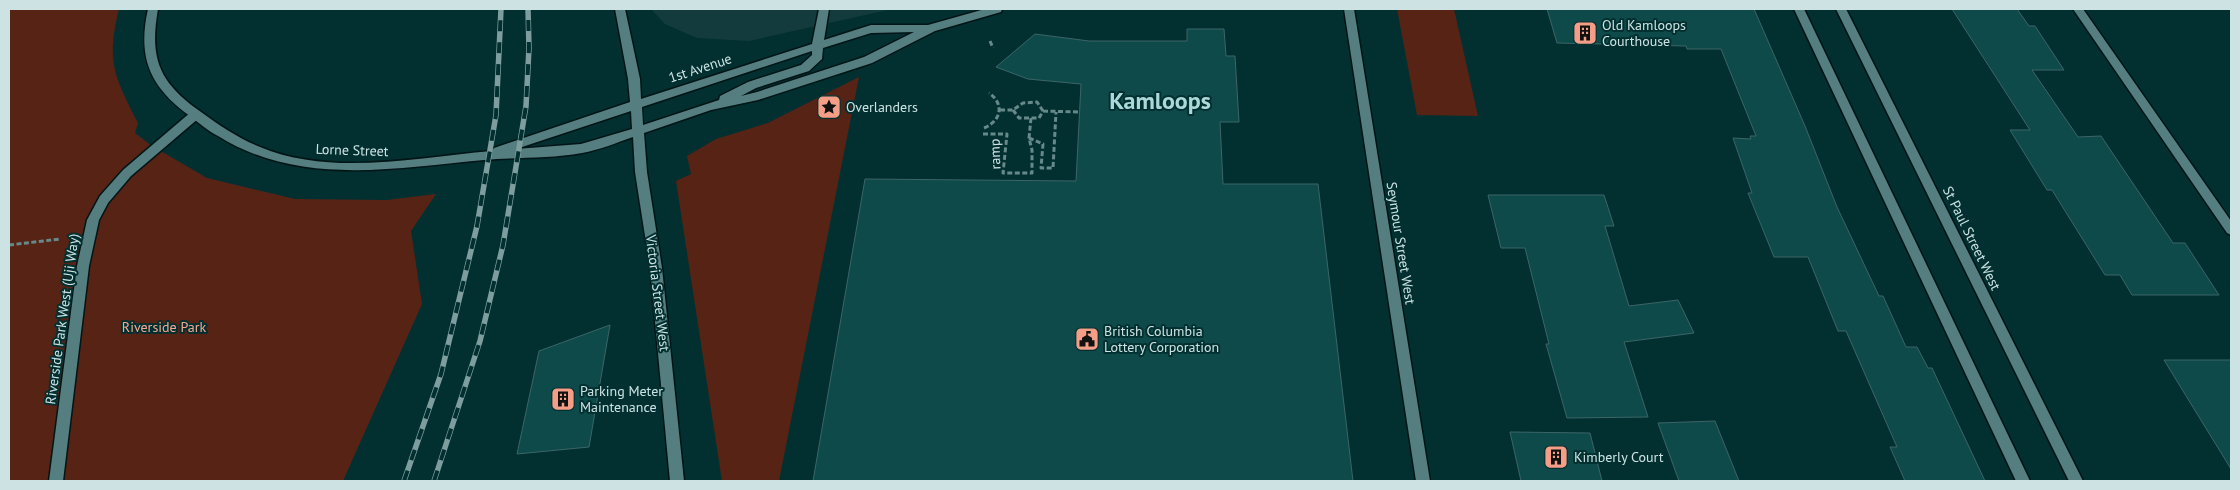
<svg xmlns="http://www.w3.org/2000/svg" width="2240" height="490" viewBox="0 0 2240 490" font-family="'PT Sans',sans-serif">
<rect width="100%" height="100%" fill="#023031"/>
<!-- built -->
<path fill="#133b3d" d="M651 9H892L749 41 697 38 665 24Z"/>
<!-- green -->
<path fill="#572315" d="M9 9H119C106 61 114 76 138 123L135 133 152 146 207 178 295 199 387 200 436 194 411 231 422 304 343 481H9Z
M1397 9H1454L1478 116 1417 115Z
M859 77 779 481H722L676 181 691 174 687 156 716 139 768 123Z"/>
<!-- building -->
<path fill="#0f4a4b" stroke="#3c6566" d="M1547 9H1754L1805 126 1837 207 1879 296H1883L1906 347H1917L1928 368H1932L1985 481H1905L1890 447H1897L1846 331H1838L1808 257H1774L1748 193H1752L1733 138 1751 139 1750 136H1756L1721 49H1687L1686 46 1557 43Z
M1952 9H2017L2029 26H2035L2064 70H2032L2078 137 2101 136 2173 243H2185L2219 295H2132L2120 275H2105L2052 190H2047L2010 130H2030Z
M1187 29H1224L1226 56H1235L1239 122H1220L1223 184H1318L1353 481H813L865 179 1076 181 1081 84 1028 79 996 67 1035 34 1089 41H1187Z
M1488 195H1604L1614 226H1605L1629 306 1678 300 1694 333 1624 342 1648 417 1567 418 1546 344H1549L1525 248H1501Z
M610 325 589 447 517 454 539 351Z
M2164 360H2231V469Z
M1715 421 1739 481H1679L1658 423Z
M1510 432 1590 433 1602 481H1521Z"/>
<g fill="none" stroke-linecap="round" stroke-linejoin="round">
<!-- lane casing -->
<g stroke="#021516" stroke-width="3">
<path id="lane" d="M2073 9H2083L2231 221V235L2227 233Z
M195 111 199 112 201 115 199 118 131 176 108 203 99 220 89 266 63 481H49L77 266 87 220 100 196 123 170 191 112Z"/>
</g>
<!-- street casing -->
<g stroke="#021516" stroke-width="3">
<path id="street" d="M1794 9H1804L2030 481H2016Z
M1836 9H1846L2083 481H2069Z"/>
</g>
<!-- secondary casing -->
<g stroke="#021516" stroke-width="3">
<path id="secondary" d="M148 9H158C149 60 160 83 201 112 220 126 238 138 260 147 332 177 417 157 492 151L494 148 630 102 628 79 615 9H625L640 79 641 99 812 44 819 9H829L824 40 871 25H928L985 9H1002L1001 12 935 31 872 63 758 100 711 110 644 133 647 172 662 268 684 481H670L650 268 635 172 633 137C616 143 599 150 582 153 550 159 516 157 484 160 394 168 300 187 218 136 208 131 199 123 190 116 150 87 137 58 148 9ZM914 32 864 57 757 92 741 96 756 88 809 71 822 59 823 48 871 33ZM812 51V55L801 65 748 82 720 96 719 100 643 125 642 107ZM631 111 632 129 581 144 516 149Z
M1344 9H1354L1430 481H1416Z"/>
</g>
<!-- path -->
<path stroke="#67898a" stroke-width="3" stroke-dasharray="5 2.5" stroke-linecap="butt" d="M990 41 993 48
M1000 110H1013L1023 103 1037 102 1043 111
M1013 110 1019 118H1039L1043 111
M1043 111 1079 112
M984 128C1001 121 1005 104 989 93
M983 134H1007L1003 173H1032V150L1029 138 1043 144 1041 168H1053L1056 112
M1029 138 1031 118
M9 245 60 239"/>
<!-- lane -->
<use href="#lane" fill="#547e7f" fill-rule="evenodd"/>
<!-- street -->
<use href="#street" fill="#547e7f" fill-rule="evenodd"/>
<!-- secondary -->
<use href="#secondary" fill="#547e7f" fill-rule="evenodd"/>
<!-- rail casing -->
<g stroke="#7e9d9e" stroke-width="5.5">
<path id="rail" d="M404 481 441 374 477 226 496 115 501 9
M434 481 480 341 503 245 526 106 529 48 528 9"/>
</g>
<!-- rail -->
<use href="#rail" stroke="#023031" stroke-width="4" stroke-dasharray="11" stroke-linecap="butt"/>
</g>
<!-- icons -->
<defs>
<g id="building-square" transform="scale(1.25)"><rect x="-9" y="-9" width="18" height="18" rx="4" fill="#f49e87" stroke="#023031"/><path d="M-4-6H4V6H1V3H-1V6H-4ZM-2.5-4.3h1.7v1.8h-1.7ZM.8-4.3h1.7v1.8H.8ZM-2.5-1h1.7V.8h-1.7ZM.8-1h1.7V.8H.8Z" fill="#111"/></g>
<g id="sight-square" transform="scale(1.25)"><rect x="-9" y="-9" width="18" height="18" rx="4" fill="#f49e87" stroke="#023031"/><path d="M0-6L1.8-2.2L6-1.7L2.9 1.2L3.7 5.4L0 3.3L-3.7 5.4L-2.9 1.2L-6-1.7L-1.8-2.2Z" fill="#111"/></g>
<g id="civic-square" transform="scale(1.25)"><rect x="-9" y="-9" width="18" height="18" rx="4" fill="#f49e87" stroke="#023031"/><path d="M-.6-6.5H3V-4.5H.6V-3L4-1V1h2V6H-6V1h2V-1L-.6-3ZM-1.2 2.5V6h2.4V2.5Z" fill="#111"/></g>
</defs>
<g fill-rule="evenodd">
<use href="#building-square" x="1585" y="33"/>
<use href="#sight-square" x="829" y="107"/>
<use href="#civic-square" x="1087" y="339"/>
<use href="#building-square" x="563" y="399"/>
<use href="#building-square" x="1556" y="457"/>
</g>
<g text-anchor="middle" stroke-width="4" stroke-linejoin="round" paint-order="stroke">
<!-- poi labels -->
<g font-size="14" fill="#cde3e3" stroke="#023031" text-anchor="start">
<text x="1602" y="30">Old Kamloops<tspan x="1602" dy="16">Courthouse</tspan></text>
<text x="846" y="112">Overlanders</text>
<text x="1104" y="336">British Columbia<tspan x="1104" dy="16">Lottery Corporation</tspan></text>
<text x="580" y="396">Parking Meter<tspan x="580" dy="16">Maintenance</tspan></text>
<text x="1574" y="462">Kimberly Court</text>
</g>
<!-- street labels -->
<g font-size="14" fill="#cde3e3" stroke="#023031">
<text transform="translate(700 68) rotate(-18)" y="5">1st Avenue</text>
<text transform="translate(352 150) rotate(2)" y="5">Lorne Street</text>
<text transform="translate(995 154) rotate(-92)" y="5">ramp</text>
<text transform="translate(1972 238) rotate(64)" y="5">St Paul Street West</text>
<text transform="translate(1401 243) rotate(81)" y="5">Seymour Street West</text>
<text transform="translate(658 293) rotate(83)" y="5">Victoria Street West</text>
<text transform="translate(62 319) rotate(-82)" y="5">Riverside Park West (Uji Way)</text>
</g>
<!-- park labels -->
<g font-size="14" fill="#f8a892" stroke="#023031">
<text x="164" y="332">Riverside Park</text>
</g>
<!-- town labels -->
<g font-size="24" font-weight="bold" fill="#acd8d9" stroke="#023031">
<text x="1160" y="109">Kamloops</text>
</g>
</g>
<!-- border -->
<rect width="2240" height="490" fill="none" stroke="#cde3e3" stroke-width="20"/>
</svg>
